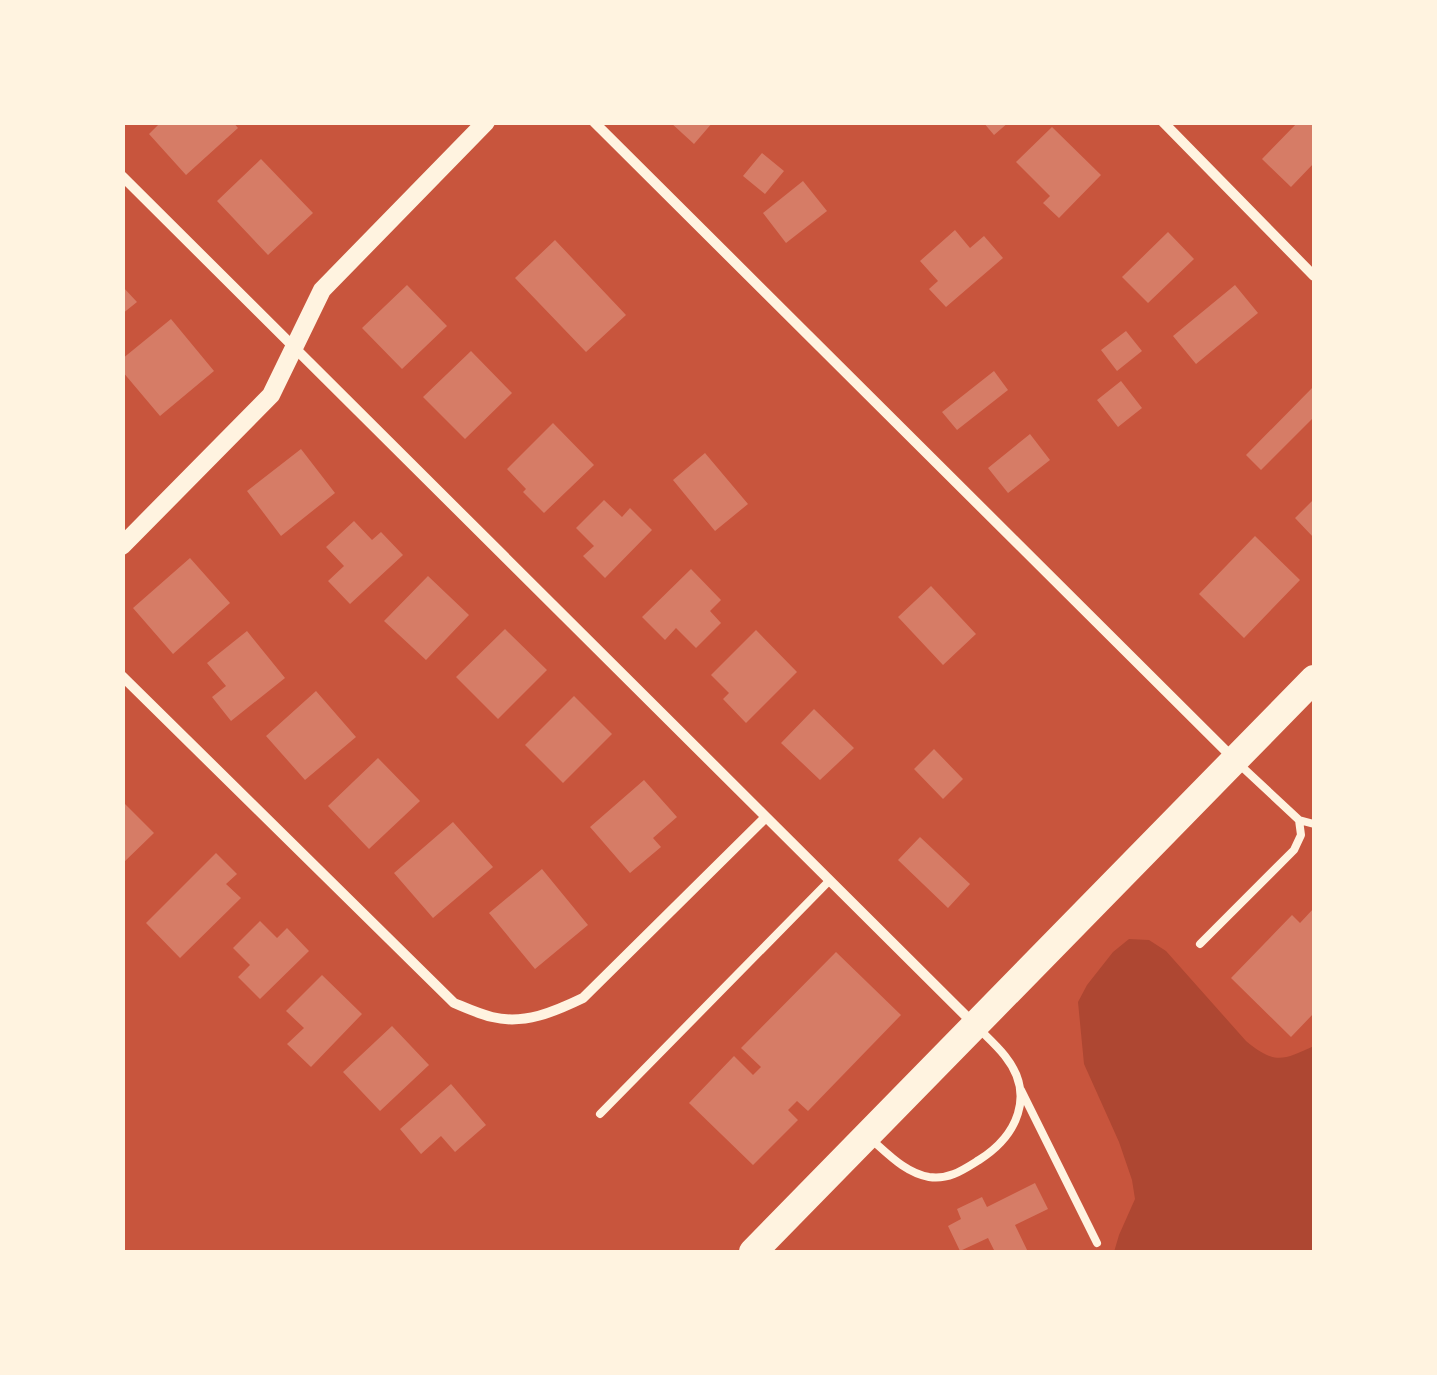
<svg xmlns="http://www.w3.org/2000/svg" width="1437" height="1375" viewBox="0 0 1437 1375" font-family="'Zilla Slab',serif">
<rect width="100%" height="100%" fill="#c8553d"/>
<!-- green -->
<path fill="#ae4732" d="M1129 939 1149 940 1166 951 1246 1041C1275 1065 1283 1060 1314 1046V1252H1114L1119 1235 1135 1199 1132 1180 1119 1142 1084 1064 1078 1002 1087 985 1113 952Z"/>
<!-- building -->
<path fill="#d67c66" d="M161 122H233L238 128 186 175 149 134Z
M670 122H713L694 144Z
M983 122H1009L994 135Z
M1298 122H1314V163L1291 187 1262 159Z
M1052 127 1101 175 1059 218 1043 203 1050 196 1016 162Z
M762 153 784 171 765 194 743 176Z
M261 159 313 213 268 255 217 201Z
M803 181 827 211 786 243 763 213Z
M955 230 970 248 984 236 1003 258 946 307 929 289 938 281 920 261Z
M1168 232 1194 259 1148 303 1122 277Z
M555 240 626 315 586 352 515 278Z
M407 285 447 326 402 369 362 328Z
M1235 285 1258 313 1196 364 1173 336Z
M122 286 137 302 122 314Z
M171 319 214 371 160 416 122 371V359Z
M1126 331 1142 351 1117 371 1101 350Z
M471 351 512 393 465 439 423 397Z
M994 371 1008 390 957 430 942 412Z
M1121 381 1142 408 1118 427 1097 400Z
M1314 386V417L1261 470 1246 455Z
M553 423 594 465 544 513 523 492 526 489 507 469Z
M1030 434 1050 460 1008 493 988 468Z
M301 449 335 493 281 536 247 491Z
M705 453 748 504 715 531 673 480Z
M1314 499V538L1295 518Z
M604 500 622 517 630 508 652 530 605 578 583 556 594 546 576 528Z
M354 521 372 540 381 532 403 555 350 604 328 581 344 566 326 547Z
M1255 536 1300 580 1244 638 1199 594Z
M190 558 230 603 173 654 133 608Z
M691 569 721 600 710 611 721 623 696 648 676 628 665 640 642 617Z
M428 576 469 615 426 660 384 621Z
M931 586 976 634 943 665 898 617Z
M505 629 547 670 498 719 456 677Z
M756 630 797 672 746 723 723 699 729 693 711 675Z
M247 631 285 678 231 721 212 697 226 686 207 663Z
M316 691 356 737 305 780 266 736Z
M574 696 612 734 563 783 525 745Z
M814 709 854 748 820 780 781 743Z
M934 749 963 779 943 799 914 769Z
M378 758 420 801 369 849 328 806Z
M644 780 677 817 653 838 661 847 630 873 590 827Z
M122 801 154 833 122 864Z
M453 822 493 867 433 918 394 873Z
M920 837 970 884 948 908 898 860Z
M216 853 237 874 226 884 241 898 180 958 146 923Z
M542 869 588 925 535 969 489 913Z
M1314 908V1013L1291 1037 1231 978 1292 915 1300 923Z
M260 921 277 938 287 928 309 951 260 999 238 977 250 965 233 948Z
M836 952 901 1015 808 1111 797 1101 788 1110 798 1120 753 1165 689 1103 734 1056 753 1075 761 1067 741 1048Z
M322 975 362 1014 311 1067 287 1044 304 1028 286 1011Z
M392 1026 429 1065 380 1111 343 1072Z
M451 1084 486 1125 455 1152 441 1136 421 1154 400 1129Z
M1035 1183 1048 1209 1015 1225 1028 1252H995L988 1238 960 1251 948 1226 961 1219 957 1209 982 1197 987 1207Z"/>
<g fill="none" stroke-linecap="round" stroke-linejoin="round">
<!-- service -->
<path stroke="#fff3e0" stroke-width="8" d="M1299 820 1314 824
M1200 944 1294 850 1301 835 1299 820 1239 764
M1021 1090 1097 1243
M600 1114 829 881
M872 1140C889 1155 906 1173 929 1177 949 1180 963 1170 979 1160 1017 1136 1036 1095 1005 1056 997 1046 987 1037 978 1028"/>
<!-- minor -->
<path stroke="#fff3e0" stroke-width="10" d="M594 122 1235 760
M1163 122 1314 276
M122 176 972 1022
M122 676 454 1003C466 1008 479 1014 492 1017 524 1025 554 1012 583 998L765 818"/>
<!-- tertiary -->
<path stroke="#fff3e0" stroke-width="18" d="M122 546 271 395 322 290 486 122"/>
<!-- trunk -->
<path stroke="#fff3e0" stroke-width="28" d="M753 1252 1314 679"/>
</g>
<!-- border -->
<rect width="1437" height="1375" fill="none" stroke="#fff3e0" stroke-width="250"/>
</svg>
